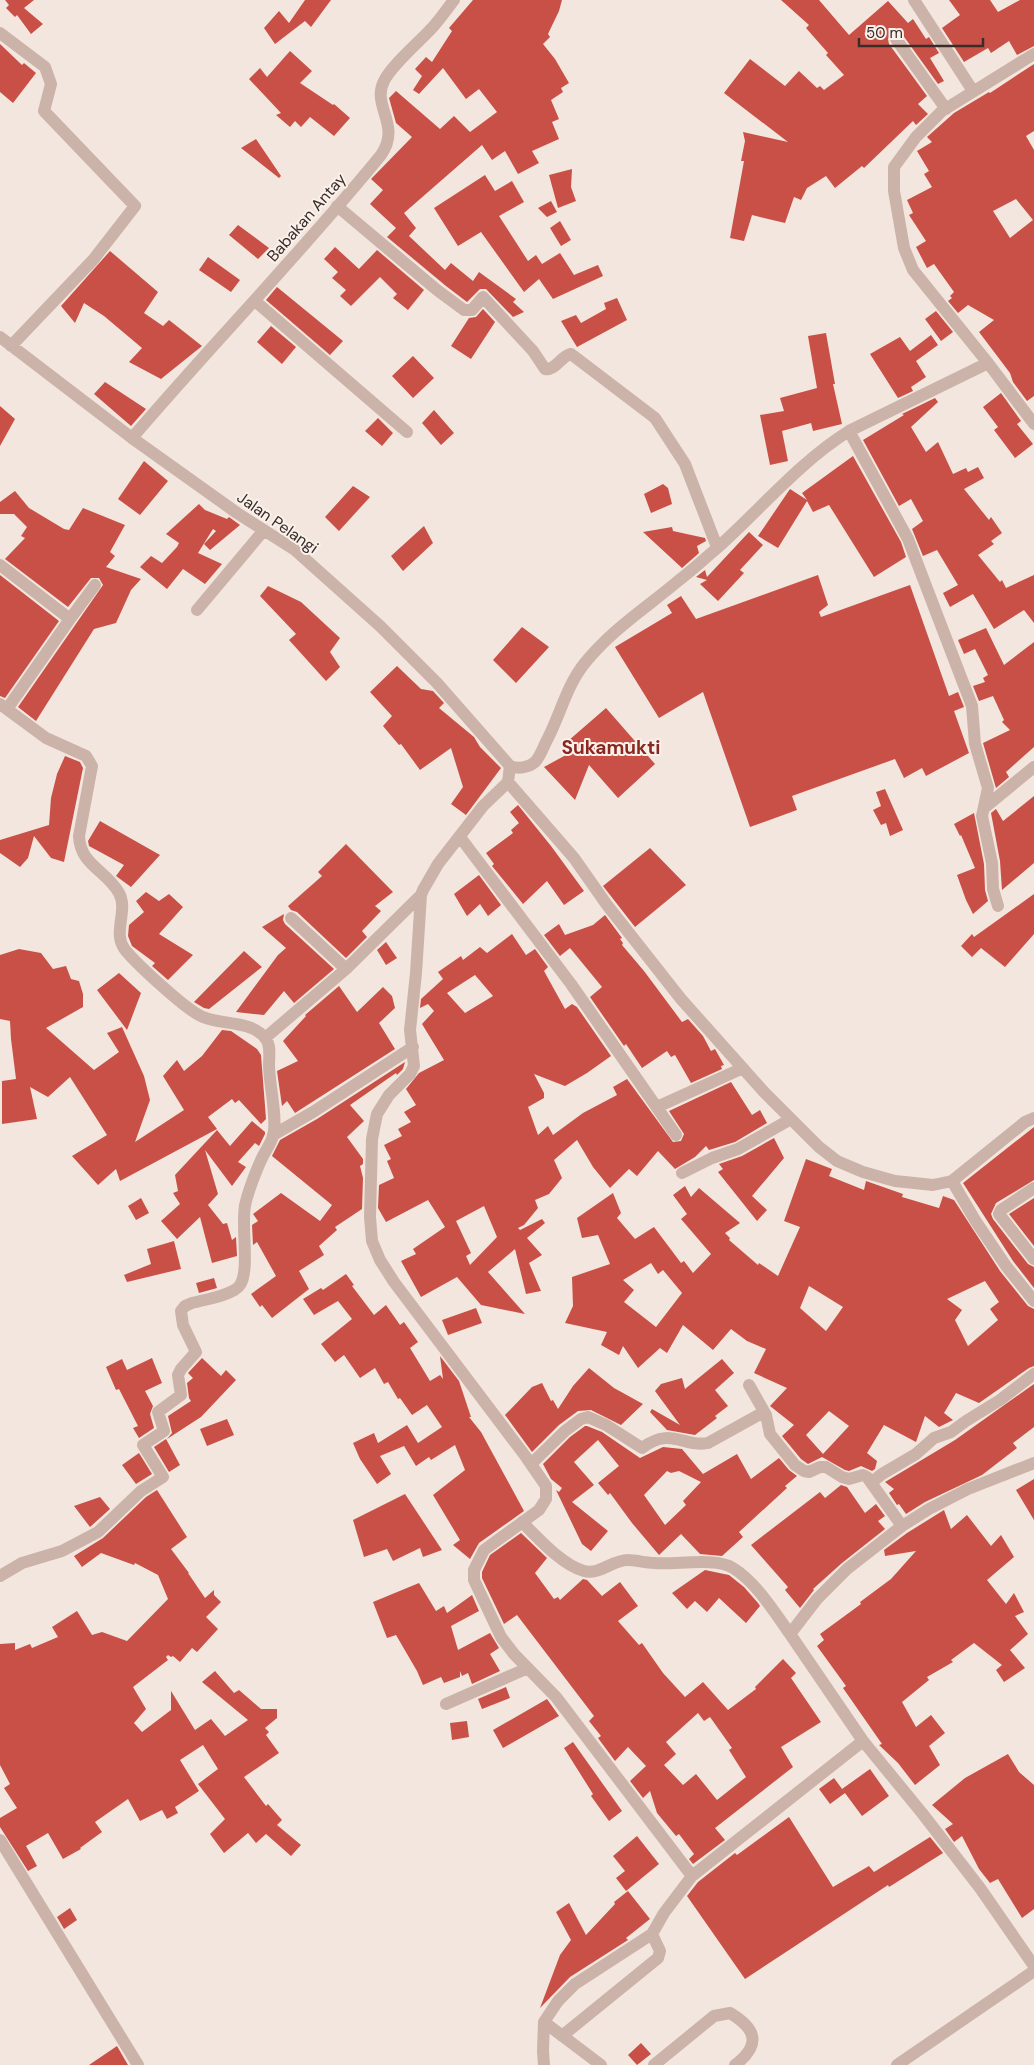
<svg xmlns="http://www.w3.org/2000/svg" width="1034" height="2065" viewBox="0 0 1034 2065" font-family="'DM Sans',sans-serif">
<rect width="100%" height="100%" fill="#f3e6de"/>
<!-- building -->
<path fill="#c95046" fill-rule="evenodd" d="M5 0H34L24 8 43 24 31 34 17 15 15 17 6 8 9 5Z
M305 0H331L311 27 305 21 275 44 264 28 279 11 289 23Z
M473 0H562L559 11 548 34 550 37 543 44 555 59 569 83 561 88 563 92 551 100 559 119 552 122 559 139 532 151 539 163 518 174 505 151 492 160 482 145 404 213 416 228 409 236 445 270 451 263 473 281 479 272 516 299 513 302 524 312 513 317 486 289H480L467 302 446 286 387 237 396 228 370 204 383 190 371 179 412 137 396 123 389 98 396 91 440 129 454 116 470 132 497 112 479 89 466 99 443 68 419 94 413 90 422 76 415 69 426 57 432 62 452 31 449 28Z
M781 0H819L849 35 888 1 908 23 913 19 926 39 929 37 939 53 930 58 944 81 938 84 902 34 896 31 891 33 888 39 889 44 927 96 918 104 928 114 916 125 913 121 864 168 862 166 835 188 826 176 807 188 801 200 794 197 785 223 752 215 744 241 730 238 744 161H741L745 141 743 132 788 142 724 93 750 59 785 86 799 71 817 88 820 86 824 90 844 75 826 55 828 53 806 28 809 25Z
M949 0H990L998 12 1020 0H1034V46L1017 55 1009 41 991 53 988 48 964 62 942 28 960 15Z
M0 44 22 65 24 63 36 73 13 103 0 92Z
M290 51 312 71 300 83 333 105 334 104 350 118 334 136 310 117 301 127 295 121 290 127 276 115 281 113 249 79 260 68 267 77Z
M1034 64V131L1026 136 1034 150V396L1027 401 1013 382 1010 373 979 332 994 320 968 305 958 313 948 301 952 298 950 296 954 292 934 264 927 268 916 247 926 241 909 215 913 213 907 200 932 187 924 174 929 171 917 151 932 142 927 137 954 113 989 92 990 93ZM1016 199 1033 220 1010 238 993 211Z
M256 139 281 176 279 178 241 148Z
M572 169 571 187 576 201 558 208 549 175Z
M485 175 495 191 512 181 524 202 499 216 528 261 536 255 542 264 560 253 574 275 598 265 603 276 553 299 539 279 524 292 481 232 458 246 434 208Z
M551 201 557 212 547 217 538 208Z
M560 221 571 240 561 246 550 228Z
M238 225 269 248 258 259 229 235Z
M335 247 359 269 377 250 424 290 408 310 393 298 397 294 380 277 351 306 340 296 346 290 332 278 338 272 324 259Z
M110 251 158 292 144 313 163 326 169 320 202 346 161 379 129 362 142 348 104 316 84 303 75 323 61 306Z
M208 257 240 280 231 292 199 270Z
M277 287 343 341 330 355 266 300Z
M617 298 627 320 577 347 561 321 576 315 581 323 606 309 604 303Z
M483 309 495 322 471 359 451 346 469 318 476 317Z
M936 311 953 332 941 341 925 319Z
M271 326 296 347 282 364 257 342Z
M826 333 835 384H833L842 424 813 431 811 423 782 431 788 461 770 465 760 415 784 411 780 398 817 388 808 336Z
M931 335 938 345 916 361 926 377 911 387 913 391 898 398 870 354 900 337 910 351Z
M413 356 434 378 413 398 392 376Z
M105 382 146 409 131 426 94 394Z
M1001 393 1021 421 1017 424 1033 444 1015 458 994 430 998 427 983 407Z
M935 398 938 402 911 427 926 452 938 442 953 474 966 468 968 472 978 467 984 478 964 489 989 520 991 517 1002 533 991 541 994 544 978 555 1000 582 1002 580 1006 588 1034 575V623L1024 610 994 629 973 594 950 607 943 593 958 585 937 550 923 556 912 529 923 521 911 499 899 506 863 440 904 415 902 414Z
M0 406 15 419 0 446Z
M434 410 454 433 441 445 422 423Z
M378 418 393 433 382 446 365 431Z
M853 456 901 542 906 557 874 577 829 505 813 512 807 501 778 548 758 536 790 489 807 500 802 493Z
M144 461 168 481 140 515 118 499Z
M663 484 668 488 672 504 651 513 644 494Z
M353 486 370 497 339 531 325 517Z
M15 491 29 508 64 529 69 530 83 508 125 525 110 552 115 556 106 567 141 579 131 590 116 623 94 629 36 721 18 707 103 585 99 578H91L68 607 5 559 25 538 21 536 27 527 14 514H0V502Z
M199 504 205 510 227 519 229 517 240 525 210 550 204 544 216 531 213 529 198 553 222 564 205 584 183 569 167 589 140 567 151 556 162 563 177 547 179 543 166 534Z
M424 526 433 543 403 571 391 556Z
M672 527 673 531 705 538 706 541 697 546 699 553 682 568 643 532Z
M749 532 763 545 740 570 744 573 718 601 700 584 707 580 696 577 705 570 707 577Z
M0 575 59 621 5 698 0 696Z
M818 575 828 605 819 612 821 617 910 585 949 696 958 692 964 707 954 711 969 753 926 776 922 768 904 778 895 759 792 796 797 810 750 827 703 692 659 718 615 647 672 613 667 605 681 596 696 619Z
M268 586 301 602 340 638 330 652 340 667 326 681 289 640 296 634 260 596Z
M522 627 549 647 516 683 493 660Z
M986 628 1004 665 1034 642V747L1006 772 1009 777 996 788 983 743 1010 730 1002 722 1004 720 993 696 979 701 973 686 985 682 983 678 988 675 975 649 964 654 958 640Z
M397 666 421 689 433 691 444 703 439 708 474 737 480 747 501 768 466 815 451 804 463 787 451 748 420 770 401 744 399 745 383 726 392 716 370 692Z
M606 708 655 764 618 798 589 765 575 800 544 767 575 750 568 741Z
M65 756 80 762 83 768 64 862 51 858 34 836 28 858 20 867 0 853V840L49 825 51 798 57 774Z
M885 789 903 830 890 836 886 823 881 825 873 810 881 806 876 792Z
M1034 796V863L1002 890 1000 861 991 813 996 809 1003 821Z
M518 805 551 846 584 891 564 905 547 881 523 904 492 866 494 864 486 853 513 833 511 830 519 823 510 812Z
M974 813 984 864 985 890 988 901 973 914 966 900 957 875 975 868 961 835 960 836 954 824Z
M100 821 160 855 131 887 116 876 124 865 89 846 88 841Z
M346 844 393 892 375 906 381 911 362 931 367 937 346 958 297 912 291 910 288 906 322 876 318 872Z
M650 848 686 885 635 927 603 886Z
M479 875 501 905 488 916 480 904 467 916 454 894Z
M146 892 159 901 169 894 183 907 159 934 193 955 168 980 152 966 155 963 132 946 128 936 129 925 144 912 136 901Z
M1034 894V934L1005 967 981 948 972 957 961 946 972 934 974 937Z
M284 914 283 920 285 924 334 969 294 1003 284 991 264 1015 236 1012 278 955 286 948 262 927Z
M605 915 622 938 620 939 623 943 622 945 644 971 682 1022 688 1019 703 1036 711 1051 715 1049 724 1065 721 1066 722 1069 691 1083 675 1055 671 1057 667 1051 642 1068 626 1044 624 1046 590 997 602 987 570 948 560 956 544 935 559 924 565 935 593 925Z
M512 934 526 955 535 949 548 967 544 971 565 1009 572 1004 577 1007 611 1056 587 1073 565 1086 534 1074 544 1093V1098L528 1107 538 1135 548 1126 553 1135 583 1113 617 1095 613 1087 627 1079 673 1142 681 1141 684 1134 669 1111 731 1082 752 1115 760 1110 767 1123 735 1142 709 1150 706 1146 695 1157 675 1169 658 1151 637 1176 629 1169 610 1188 593 1167 577 1140 554 1160 562 1178 549 1194 535 1200 538 1208 524 1225 518 1228 520 1230 542 1219 545 1223 527 1238 542 1255 529 1263 541 1291 526 1294 515 1249 488 1272 525 1314 481 1305 457 1277 421 1297 401 1261 416 1254 413 1249 445 1227 428 1200 386 1222 378 1208 379 1185 394 1178 387 1161 391 1159 384 1145 402 1136 398 1129 411 1122 404 1112 416 1105 406 1089 419 1073 444 1060 422 1024 434 1011 428 1004 420 1008 421 999 443 979 438 972 461 956 463 960 480 947 487 953ZM475 975 493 996 465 1013 447 993ZM484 1206 497 1237 470 1265 466 1256 471 1253 456 1221Z
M386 942 397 958 386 965 377 950Z
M19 949 41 953 53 969 66 966 71 979 79 981 83 994V1007L46 1028 94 1070 119 1052 107 1033 122 1027 144 1076 150 1100 135 1142 184 1110 163 1076 177 1060 184 1071 202 1056 222 1030 231 1031 257 1049 261 1055 266 1119 261 1124 239 1100 235 1103 232 1099 208 1117 217 1129 120 1181 116 1169 98 1185 72 1156 107 1135 70 1077 48 1097 30 1087 37 1119 2 1124V1081L16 1079 11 1039 10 1021 0 1019V955Z
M244 951 262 967 209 1009 204 1008 194 1002Z
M119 973 141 993 127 1030 97 990Z
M339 986 357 1012 383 987 392 996 395 1008 379 1023 395 1049 295 1113 287 1101 282 1106 277 1071 298 1061 283 1041 306 1016 305 1015Z
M405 1062 403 1069 397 1075 396 1073 350 1105 364 1121 347 1137 363 1159V1164L360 1166 363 1178 362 1209 335 1227 337 1230 319 1246 324 1255 299 1271 309 1289 272 1318 262 1305 260 1307 251 1294 276 1276 257 1242 253 1245 252 1225 258 1221 253 1214 281 1193 320 1221 332 1205 272 1156 280 1140 317 1119Z
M252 1121 265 1132V1134L259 1146 255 1143 238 1162 246 1167 232 1186 205 1150 218 1194 208 1205 223 1224 227 1223 232 1240 236 1237 237 1256 212 1263 200 1217 177 1239 161 1221 180 1204 173 1193 178 1191 175 1175 217 1130 230 1146Z
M1034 1127V1180L996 1203 991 1214 993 1219 1028 1264 1034 1267V1288L1013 1261 963 1183Z
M774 1138 784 1158 752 1196 767 1210 757 1221 718 1172 723 1169 719 1164 742 1156Z
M806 1159 832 1169 829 1176 864 1190 866 1181 903 1194 902 1197 939 1208 943 1196 954 1200 1000 1271 1028 1306 1034 1309V1366L1029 1368 979 1403 956 1393 944 1413 953 1420 939 1427 925 1416 916 1442 884 1425 867 1453 877 1461 875 1469 872 1471 861 1466 849 1471 845 1470 822 1457 808 1464 801 1459 782 1436 794 1425 770 1406 787 1388 754 1373 766 1349 747 1341 731 1329 713 1350 683 1325 667 1353 660 1348 638 1368 623 1346 619 1355 601 1345 607 1332 565 1323 573 1306 572 1277 610 1264 598 1235 582 1238 577 1218 613 1193 621 1213 617 1218 635 1239 654 1227 681 1263 684 1261 693 1273 711 1254 681 1219 687 1214 673 1195 685 1186 691 1197 699 1188 740 1223 725 1233 730 1238 729 1240 758 1265 759 1263 778 1276 800 1227 784 1221ZM651 1263 658 1274 663 1270 682 1293 656 1327 624 1302 634 1290 623 1280ZM985 1281 999 1302 990 1309 998 1320 968 1346 955 1320 962 1310 947 1299ZM809 1286 843 1307 826 1331 800 1308ZM829 1411 849 1426 823 1454 806 1435Z
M141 1198 149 1213 136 1220 128 1206Z
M1034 1198V1246L1009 1214Z
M174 1241 181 1269 127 1282 124 1275 151 1264 147 1249Z
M346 1274 354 1285 352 1286 374 1315 386 1305 400 1325 404 1322 418 1342 410 1348 430 1381 440 1375 443 1379 440 1356 459 1381 471 1417H469L481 1432 524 1511 479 1543 470 1559 453 1545 460 1540 433 1495 465 1470 455 1445 431 1460 429 1457 416 1466 404 1446 380 1456 391 1474 377 1484 360 1459 353 1443 374 1433 378 1443 407 1425 418 1443 442 1427 427 1405 412 1415 400 1398 398 1399 388 1382 384 1384 375 1368 360 1378 344 1355 335 1362 321 1344 352 1319 338 1301 314 1315 303 1299 321 1288 323 1290Z
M214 1278 217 1288 199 1293 196 1283Z
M476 1308 482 1323 448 1335 442 1320Z
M152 1358 162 1383 145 1391 153 1406 150 1414 154 1428 139 1438 133 1428 138 1426 119 1389 116 1390 106 1367 122 1359 127 1370Z
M202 1358 221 1376 226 1370 236 1380 201 1417 167 1439 172 1433 168 1416 191 1401 189 1398 187 1383 193 1378 188 1373Z
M722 1359 734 1373 715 1390 728 1406 715 1416 717 1418 695 1435 667 1430 650 1412 652 1409 680 1425 655 1391 661 1384 682 1378 685 1389Z
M589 1368 614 1388 643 1404 621 1425 591 1410 578 1411 559 1425 532 1452 505 1415 532 1387 542 1383 551 1401 553 1400 558 1409 573 1386Z
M1034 1384V1427L1013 1443 1017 1448 982 1475 925 1502 906 1514 899 1504 897 1505 889 1493 894 1489 885 1482 955 1440Z
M227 1419 234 1435 207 1446 200 1429Z
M585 1426H587L602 1432 640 1458 663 1447 682 1449 703 1474 737 1454 751 1479 779 1458 789 1470 797 1476 785 1486 787 1488 739 1532 743 1537 722 1556 700 1554 681 1534 659 1555 632 1523 610 1493 608 1495 598 1483 619 1466 598 1440 574 1462 594 1485 572 1502 608 1531 591 1551 582 1544 556 1490 559 1492 562 1488 551 1479 543 1464 570 1437ZM667 1471 671 1473 679 1471 701 1482 683 1501 686 1505 665 1525 644 1495Z
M166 1439 180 1465 169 1472 154 1447Z
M139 1453 152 1474 136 1484 122 1465Z
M1034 1479V1520L1016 1490Z
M841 1485 847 1487 865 1513 876 1504 885 1516 878 1521 885 1529 842 1563 813 1589 814 1590 800 1608 785 1590 788 1587 751 1545 820 1492 825 1498Z
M157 1490 187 1537 171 1549 189 1573H188L205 1598 214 1590V1595L221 1602 206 1617 218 1629 197 1652 192 1648 180 1662 173 1656 171 1657 168 1655 166 1657 168 1660 133 1687 146 1709 134 1723 142 1732 171 1710V1691L195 1730 211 1719 225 1736 248 1720 202 1682 215 1671 234 1693 239 1690 261 1709H277V1718L265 1728 269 1732 266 1735 279 1753 244 1777 266 1806 268 1804 282 1820 277 1825 301 1845 291 1856 266 1834 256 1843 248 1833 224 1853 210 1834 225 1819 198 1784 218 1769 203 1745 180 1760 199 1791 175 1807 178 1813 167 1819 162 1810 140 1821 128 1799 95 1822 102 1832 80 1848 81 1849 63 1859 48 1833 26 1846 37 1866 28 1871 0 1827V1818L17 1808 4 1788 10 1784 0 1765V1644L15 1643V1650L30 1644 32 1648 58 1637 52 1627 77 1611 92 1635 102 1632 127 1641 168 1599 158 1575 135 1563 134 1565 101 1553 82 1567 74 1556 103 1538 146 1497Z
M405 1494 442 1550 423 1557 420 1548 393 1561 387 1549 364 1557 353 1520Z
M100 1497 110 1509 90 1527 74 1506Z
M944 1510 951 1529 967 1515 991 1546 1001 1535 1014 1557 987 1580 1006 1604 1014 1593 1024 1612 1015 1616 1028 1634 1010 1650 1025 1668 1004 1682 996 1670 1002 1665 974 1643 951 1660 953 1662 927 1677 929 1680 902 1702 916 1727 931 1715 945 1733 929 1746 940 1765 915 1785 898 1763 879 1745 882 1744 843 1688 846 1686 817 1646 824 1640 820 1634 861 1604 860 1602 891 1579 916 1551 885 1556 884 1550 907 1533Z
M521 1533 547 1558 535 1573 554 1599 558 1597 560 1600 583 1579 587 1580 602 1596 620 1582 638 1606 618 1621 639 1645 642 1643 663 1673 685 1697 703 1682 728 1710 756 1689 755 1687 783 1659 796 1673 791 1678 821 1722 781 1747 793 1767 715 1828 725 1840 693 1864 689 1859 694 1854 679 1834 676 1836 657 1813 650 1791 643 1798 630 1781 646 1766 628 1747 615 1761 598 1738 601 1736 589 1721 594 1716 517 1615 504 1624 482 1578V1572L490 1555ZM698 1713 704 1721 710 1717 732 1748 729 1750 746 1777 717 1800 696 1774 683 1785 664 1765 676 1754 666 1742Z
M705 1570 729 1575 744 1587 758 1603 760 1606 746 1623 719 1598 707 1612 695 1601 687 1609 672 1593Z
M419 1583 436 1611 444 1606 447 1613 472 1595 479 1611 451 1626 458 1650 490 1633 499 1648 490 1654 500 1671 472 1684 468 1673 462 1676 460 1671V1677L444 1683 441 1677 423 1685 417 1671 396 1635 387 1638 373 1602Z
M506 1687 510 1698 482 1709 478 1699Z
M547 1699 559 1716 503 1748 493 1730Z
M467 1721 469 1737 452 1740 450 1723Z
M573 1742 622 1811 609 1821 591 1796 593 1794 564 1748Z
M1008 1754 1019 1772 1034 1785V1909L1022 1918 998 1879 990 1883 979 1869 962 1836 954 1842 945 1829 953 1824 932 1805 965 1778Z
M870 1769 889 1796 862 1816 842 1789Z
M834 1778 845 1793 830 1804 819 1789Z
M789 1817 833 1887 869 1866 874 1872 930 1837 943 1853 889 1887 888 1885 745 1979 687 1896 698 1882 735 1853 737 1855Z
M637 1836 659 1864 626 1891 616 1878 625 1871 613 1856Z
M628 1891 650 1919 626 1938 628 1940 570 1977 540 2008 560 1955 571 1940 556 1912 569 1903 586 1935 615 1904 614 1902Z
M70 1908 77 1920 64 1929 57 1917Z
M641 2043 651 2054 637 2065 628 2055Z
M117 2046 128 2065H89Z"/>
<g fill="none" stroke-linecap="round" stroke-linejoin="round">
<!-- street -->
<path stroke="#ccb3a9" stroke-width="12" d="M914 0 973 91
M0 33 45 67 51 84 44 111 135 206 93 260 11 346
M896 39 946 109
M1034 54 942 111 916 137 894 167V191L904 248 913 270 988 363 1034 424
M337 206 437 290 464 310H472L483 297 533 351 545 369C555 371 561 356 571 354L655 418 685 464 717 547
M255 301 407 432
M0 337 132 438 237 513 295 550 380 626 437 683 510 766
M849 431 908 539 972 706 975 744 988 788 982 816 992 863 993 889 998 906
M132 438C214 342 302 252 381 155 402 125 371 106 384 81 392 65 417 44 430 30 439 21 446 10 454 0
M0 565 70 619 7 709
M197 610 264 530
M70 619 95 585
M0 704 46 738 86 756 92 766 79 836C80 865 106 870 119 893 129 911 111 934 126 951 138 965 187 1011 203 1017 221 1025 252 1020 266 1039 271 1046 269 1057 269 1065 269 1084 278 1119 273 1136 271 1143 266 1150 263 1156 257 1168 247 1194 245 1206 241 1226 250 1270 240 1285 234 1295 203 1300 192 1303L185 1306 181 1311 183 1325 196 1352 181 1369 178 1375 181 1395 158 1412 164 1431 143 1445 163 1477 141 1491 98 1532 62 1551 22 1563 0 1576
M508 782 574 858 607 905 681 999 764 1092 819 1147 837 1161 863 1172 895 1181 933 1185 952 1181 1025 1122 1034 1118
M984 808 1034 767
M460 837 571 984 676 1135
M291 918 346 969
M265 1038 346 969 421 895
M657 1107 743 1068
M273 1135 313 1112 413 1047
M682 1173 712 1158 738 1149 791 1119
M952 1181 975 1220 1006 1266 1034 1301
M1034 1188 1001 1210 999 1214 1034 1259
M749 1385 766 1415 770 1434 795 1465 804 1471 809 1472 820 1467H826L842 1477 849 1479 863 1475 867 1477 902 1526
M531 1464 565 1431 581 1419 588 1417 606 1425 642 1448C671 1426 684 1448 708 1443L764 1412
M872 1482 882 1474 916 1454 934 1438 951 1432 966 1421 1000 1400 1034 1374
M522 1522C538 1538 562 1565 584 1571 600 1575 612 1560 628 1560 636 1560 645 1563 654 1563 676 1565 715 1557 733 1568 756 1582 775 1613 790 1634
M446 1704 528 1668
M863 1741 922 1813 980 1888 1034 1966
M0 1840 138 2065
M692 1876 556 1697 514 1654 501 1637 474 1580V1570L484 1550 539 1510 546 1499V1486L526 1457 394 1282 380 1260 372 1241 370 1217 372 1139 377 1114 389 1095 410 1074 414 1066 410 1030 416 973 421 895 423 890 438 864 483 806 508 782 510 766C518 769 528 768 535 762 540 757 543 748 546 742 560 716 566 687 584 664 611 630 646 608 678 581 691 571 703 560 716 549 760 510 798 463 849 431L988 363
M544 2022 601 2065
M562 2036 658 1958 660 1951 652 1934
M544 2065 543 2051 544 2022 558 2001 575 1984 652 1934 664 1913 692 1876 863 1741 790 1634 817 1599 847 1569 902 1526 929 1509 968 1489 1034 1463
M654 2065 714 2016 730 2013C757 2029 761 2045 735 2065
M897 2065 1034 1971"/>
</g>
<g text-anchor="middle" stroke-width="4" stroke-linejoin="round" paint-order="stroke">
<!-- street labels -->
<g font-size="16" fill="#392c29" stroke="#faf1eb">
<text transform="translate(306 217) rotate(-49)" y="6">Babakan Antay</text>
<text transform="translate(278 522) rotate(35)" y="6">Jalan Pelangi</text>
</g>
<!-- quarter labels -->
<g font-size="19" font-weight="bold" fill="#8a2820" stroke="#faf1eb">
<text x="611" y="754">Sukamukti</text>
</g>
</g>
<!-- scale -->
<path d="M859 38v8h124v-8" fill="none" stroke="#392c29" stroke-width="2.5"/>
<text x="866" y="38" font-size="15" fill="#392c29" stroke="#faf1eb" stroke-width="4" paint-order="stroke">50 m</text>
</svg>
